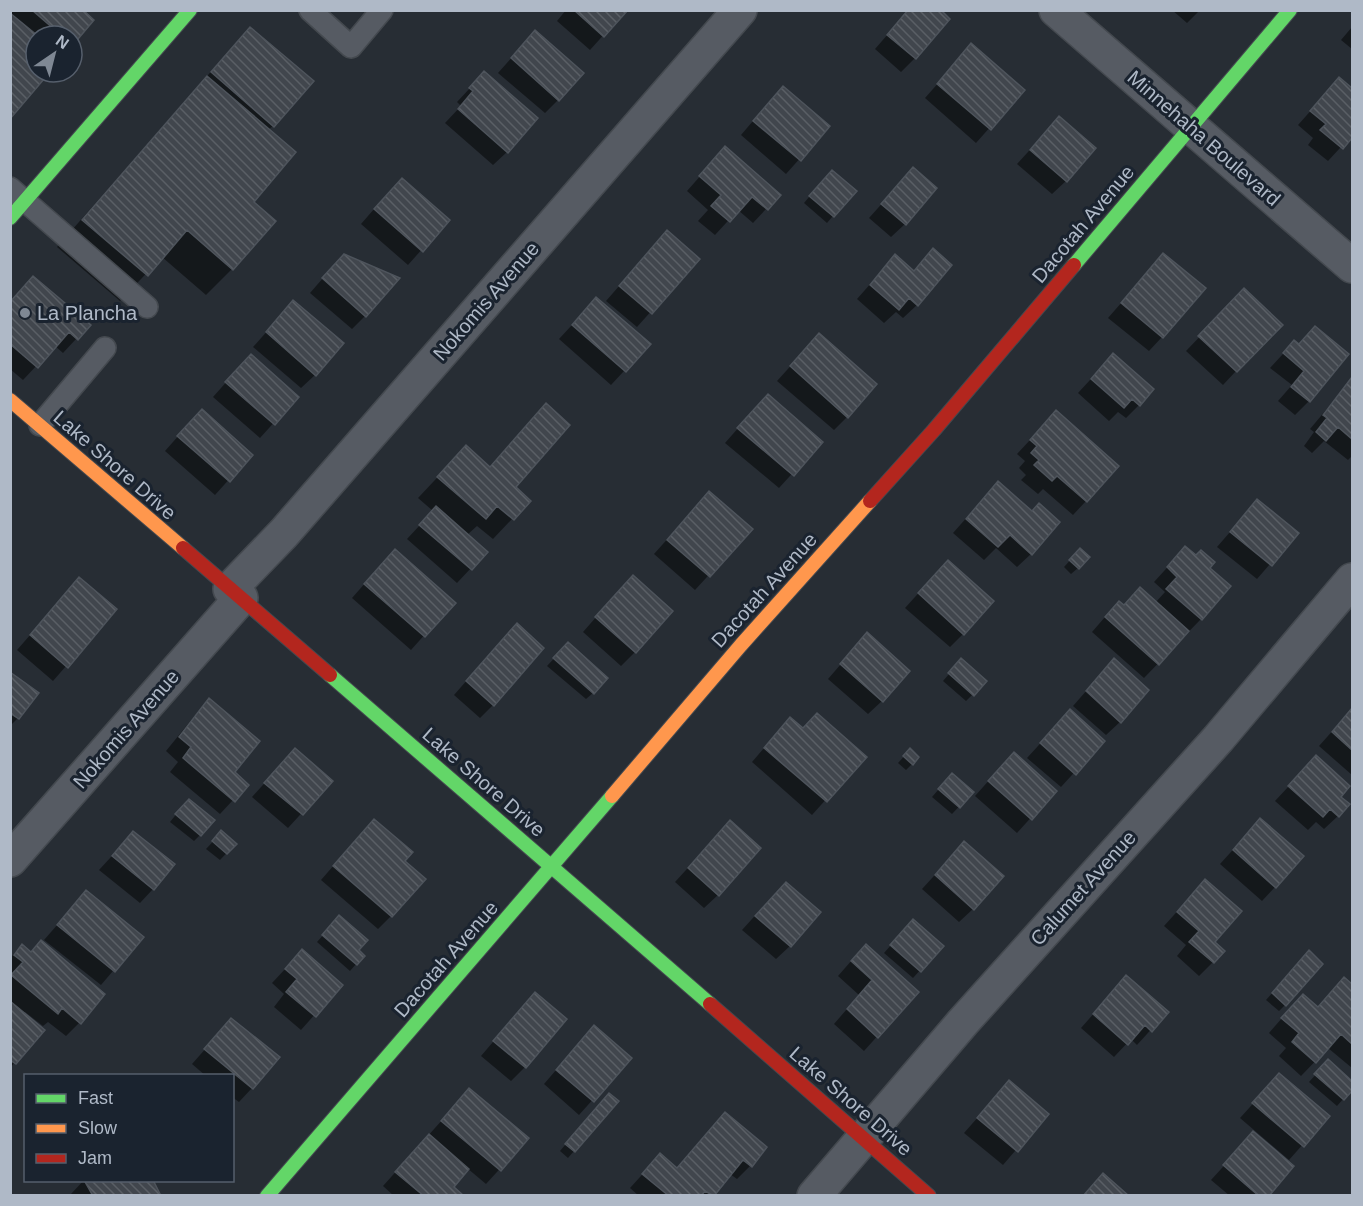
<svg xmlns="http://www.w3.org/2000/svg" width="1363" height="1206" viewBox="0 0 1363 1206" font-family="Arial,sans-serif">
<defs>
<pattern id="building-back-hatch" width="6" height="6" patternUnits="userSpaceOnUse" patternTransform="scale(1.5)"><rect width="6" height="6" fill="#41464d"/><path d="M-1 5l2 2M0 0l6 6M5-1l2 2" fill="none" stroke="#5a5f65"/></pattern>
</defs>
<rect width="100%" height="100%" fill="#272d34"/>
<!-- shadow -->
<path fill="#0007" d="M10 10H81L92 20 72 44V36H36V72H49L10 116Z
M566 10H626L590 50 557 21Z
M909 10 915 58 901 72 875 49Z
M1172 10H1200L1187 23Z
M1352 27V49L1341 40Z
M237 42 273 126 268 130 251 202 232 269 206 295 162 257 120 301 57 247Z
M522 46 558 100 545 113 498 73Z
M971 46 1023 90 976 143 925 98Z
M484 73 507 152 493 165 445 123 461 106 457 102Z
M1339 79 1352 90V135L1328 161 1308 145 1313 138 1298 125Z
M770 101 828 127 786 174 741 135Z
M1059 118 1066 181 1052 194 1017 164Z
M725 148 779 195 753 223 738 210 715 235 698 221 708 210 687 191Z
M913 169 905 224 891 237 869 218Z
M825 178 854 191 827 223 804 203Z
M388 193 448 220 408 265 361 224Z
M654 246 698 259 637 327 606 301Z
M933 250 917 305 903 318 896 312 884 323 857 299 895 256 913 271Z
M1163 255 1162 337 1149 351 1108 318Z
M330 270 365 316 352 329 310 293Z
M596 299 649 344 611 385 559 339Z
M10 302 89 325 63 353 55 346 23 380 10 369Z
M293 302 315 375 301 388 253 347Z
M1231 304 1236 371 1223 385 1186 351Z
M1315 328 1347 354 1309 401 1295 415 1278 401 1292 385 1270 368 1294 342 1298 345Z
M806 349 847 417 834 430 777 381Z
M1113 355 1139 405 1126 418 1118 412 1109 421 1078 393Z
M237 370 297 397 260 438 213 397Z
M1352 379V456L1348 460 1324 441 1312 453 1304 446 1314 432 1310 429Z
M754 410 821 442 779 488 725 443Z
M188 425 251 455 215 495 165 451Z
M526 426 514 487 529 501 493 539 477 526 467 535 486 552 457 583 407 539 433 511 418 498 466 447 489 467Z
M1043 426 1086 501 1073 515 1043 489 1038 494 1021 480 1026 475 1019 468 1025 461 1017 454Z
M985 497 1031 554 1017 567 996 548 984 560 953 533Z
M1257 501 1297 533 1257 579 1217 547Z
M696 507 751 529 695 590 654 554Z
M1185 548 1229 586 1201 619 1144 678 1092 632 1105 617 1123 607 1155 603 1165 592 1154 582Z
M1074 556 1078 568 1071 574 1064 567Z
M381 565 453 603 411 650 352 598Z
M934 576 963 634 950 647 905 608Z
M79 579 115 610 53 681 17 650Z
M619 591 635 652 621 666 583 632Z
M867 634 882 701 868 714 828 679Z
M503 639 493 705 480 718 454 695Z
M561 651 593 693 586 699 547 666Z
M955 667 973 694 966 701 943 681Z
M10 674 18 718 10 726Z
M1101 674 1120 722 1106 735 1073 706Z
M209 700 233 772 247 785 220 814 170 772 178 762 166 751 196 714Z
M1352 709V775L1319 746Z
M1070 711 1103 741 1061 787 1027 758Z
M803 730 864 757 812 815 752 762 777 733Z
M910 750 912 764 906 770 898 763Z
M1316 757 1339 797 1338 816 1324 829 1316 822 1308 830 1275 801Z
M282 764 331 781 288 828 252 797Z
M1000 768 1055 791 1017 833 975 796Z
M945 782 972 793 952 814 932 797Z
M182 807 200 835 194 841 170 822Z
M1260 820 1275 887 1262 901 1220 864Z
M222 832 235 844 220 860 206 849Z
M133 833 153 889 140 903 99 870Z
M361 834 403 861 391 916 378 929 321 880Z
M717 836 718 895 704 908 675 882Z
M964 843 973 909 959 922 922 889Z
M86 892 142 937 101 985 44 940Z
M1192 895 1213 942V962L1199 976 1177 956 1186 945 1164 926Z
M772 897 790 946 776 959 742 930Z
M333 924 363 956 350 971 317 942Z
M907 927 942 946 913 978 884 953Z
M22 946 31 953 79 1023 66 1036 48 1022 43 1026 25 1012 24 1014 43 1030 10 1068V958Z
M302 951 341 985 301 1030 274 1007 284 994 272 983Z
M1302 959 1285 1005 1279 1011 1266 1000Z
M852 960 917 992 864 1051 834 1024 859 995 838 976Z
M1126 977 1167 1012 1137 1045 1131 1039 1114 1057 1081 1028Z
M1344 979 1352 986V1068L1328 1048 1301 1076 1279 1056 1286 1048 1269 1033 1289 1010 1317 1008Z
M522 1008 525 1067 511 1081 481 1056Z
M231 1020 252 1088 239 1102 232 1097V1076H206L192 1064Z
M581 1041 630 1058 579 1115 544 1084Z
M1328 1061 1352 1083V1089L1337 1106 1309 1082Z
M1279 1075 1328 1116 1289 1160 1240 1118Z
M1009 1082 1047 1114 1003 1165 964 1133Z
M469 1090 527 1139 486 1184 467 1168 452 1187 462 1196H394L383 1186Z
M602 1101 574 1151 568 1158 560 1151Z
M725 1114 750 1166 737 1179 730 1174 712 1196H639L630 1188 660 1155 676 1169Z
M1242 1146 1267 1196H1230L1211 1180Z
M84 1180 160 1196H72L71 1194Z"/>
<!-- building -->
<path fill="url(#building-back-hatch)" stroke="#4e545c" stroke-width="1.5" d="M32 10H83L94 20 73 45 72 36H62Z
M574 10H628L604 37Z
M908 10H941L950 19 916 59 887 35Z
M10 13 38 36H36V72H50L10 119Z
M250 27 314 81 274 127 211 72Z
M535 30 584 73 559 101 511 58Z
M971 43 1025 90 991 130 937 84Z
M484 71 538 118 508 153 458 109 473 91 469 88Z
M207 76 296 152 254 202 276 221 233 270 187 230 148 276 82 220Z
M1339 77 1352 88V138L1343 149 1320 130 1326 124 1310 111Z
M783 86 830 126 801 161 753 121Z
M1059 116 1096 148 1067 182 1030 150Z
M725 146 781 195 768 210 752 197 730 222 711 206 721 195 699 176Z
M913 167 937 188 906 225 881 204Z
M832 170 857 191 834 217 809 196Z
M402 178 450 220 423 252 374 209Z
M667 230 700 259 652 314 619 286Z
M933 248 952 265 918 306 909 298 899 310 870 285 895 254 914 271Z
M1163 253 1206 288 1163 338 1121 303Z
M344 254 400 278 366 317 322 278Z
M33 276 91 325 78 340 69 332 38 368 10 344V302Z
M1244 288 1283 325 1237 372 1198 336Z
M596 297 651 344 626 372 572 325Z
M293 300 344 343 316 376 266 332Z
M1315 326 1349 354 1310 402 1291 387 1304 371 1283 353 1294 340 1299 344Z
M819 333 877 384 848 418 790 366Z
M1113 353 1154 389 1140 406 1132 399 1124 408 1091 379Z
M251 354 299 397 275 425 225 382Z
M1352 377V439L1338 427 1326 441 1316 432 1327 418 1323 415Z
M768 394 823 442 794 476 737 428Z
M546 403 570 425 516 487 531 501 514 520 497 506 486 519 437 477 466 445 490 467Z
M202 409 253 455 230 482 177 436Z
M1056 410 1119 466 1087 502 1057 476 1052 481 1034 465 1039 460 1031 453 1037 446 1030 440Z
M998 481 1032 511 1039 503 1060 522 1032 555 1010 535 998 547 966 519Z
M709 491 753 529 710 577 667 540Z
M1257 499 1299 533 1272 566 1230 532Z
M436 506 488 552 472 570 419 525Z
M1185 546 1196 555 1201 550 1215 562 1210 568 1231 586 1202 620 1166 589 1177 577 1167 567Z
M1080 548 1090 557 1079 569 1069 560Z
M395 549 456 603 425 637 364 584Z
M948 560 994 601 964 635 918 593Z
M633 575 673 611 636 653 595 617Z
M79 577 117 609 68 668 30 635Z
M1140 587 1189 631 1159 665 1105 617 1119 601 1124 605Z
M517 623 544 648 494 706 466 681Z
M867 632 910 671 883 702 840 664Z
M568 642 608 678 594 694 553 658Z
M961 658 987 681 974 696 948 673Z
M1114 658 1149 690 1121 723 1086 691Z
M10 672 39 693 19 719 10 713Z
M209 698 260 741 235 772 249 785 235 802 183 758 191 747 179 737Z
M1352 708V750L1332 732Z
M1070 709 1105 741 1076 775 1040 743Z
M817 713 867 757 827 802 764 748 790 717 803 728Z
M295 748 333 781 303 815 264 783Z
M910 748 919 757 913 765 903 756Z
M1014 752 1057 791 1032 820 988 781Z
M1316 755 1350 786 1341 797 1350 804 1339 817 1330 809 1323 817 1288 786Z
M952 773 974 792 960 808 938 789Z
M189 799 215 820 201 836 175 814Z
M1260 818 1304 856 1276 888 1233 850Z
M374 819 413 852 405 861 426 879 392 917 333 866Z
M730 820 761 848 719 896 688 868Z
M221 830 237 844 227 854 212 841Z
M133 831 175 864 154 890 112 856Z
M964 841 1004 876 974 910 935 875Z
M1205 879 1242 911 1215 942 1225 951 1214 963 1189 942 1199 931 1177 912Z
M786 882 821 912 791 947 755 916Z
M86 890 144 937 115 972 57 925Z
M339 915 368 940 359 950 365 956 357 965 322 935Z
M913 919 944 946 921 972 890 945Z
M41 940 105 994 81 1024 62 1008 58 1014 11 975 23 962 14 955 22 944 31 952Z
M866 944 919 992 878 1038 847 1009 872 980 851 961Z
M302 949 343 985 316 1017 286 992 297 979 285 969Z
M1309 950 1323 964 1286 1006 1272 993Z
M1126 975 1169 1012 1152 1032 1145 1025 1128 1045 1093 1014Z
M1344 977 1352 984V1044L1341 1034 1316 1063 1292 1042 1299 1033 1281 1018 1303 994 1318 1007Z
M535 992 567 1019 526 1068 493 1041Z
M10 1001 45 1030 16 1064 10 1060Z
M231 1018 280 1057 253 1089 204 1049Z
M594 1025 632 1058 594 1102 556 1070Z
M1328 1059 1352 1081V1091L1344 1100 1314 1074Z
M1279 1073 1330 1116 1304 1147 1252 1103Z
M1009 1080 1049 1114 1018 1152 977 1118Z
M469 1088 529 1138 501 1171 441 1121Z
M609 1093 619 1101 575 1152 565 1144Z
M725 1112 767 1147 752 1167 743 1160 714 1196 705 1191 701 1196H669L642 1174 660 1153 677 1168Z
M1253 1131 1294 1166 1269 1196H1259L1223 1165Z
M429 1134 469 1169 454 1187 464 1196H424L395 1172Z
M1103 1173 1129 1196H1083Z
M84 1180H153L161 1196H93Z"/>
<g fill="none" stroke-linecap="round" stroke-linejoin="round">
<!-- lane casing -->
<g stroke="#44494f" stroke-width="24">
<path id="lane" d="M310 10 351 47 382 10
M10 188 147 307
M40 425 105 348"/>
</g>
<!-- street casing -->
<g stroke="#44494f" stroke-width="36">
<path id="street" d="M1056 10 1352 266
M230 589 284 533 740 10
M10 860 241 598
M814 1196 963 1022 1218 739 1352 580"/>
</g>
<!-- fast casing -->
<g stroke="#44494f" stroke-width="16">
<path id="fast" d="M10 218 190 10
M1074 265 1290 10
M330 675 710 1004
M267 1196 612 796"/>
</g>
<!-- slow casing -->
<g stroke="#44494f" stroke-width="16">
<path id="slow" d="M10 400 183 548
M612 796 741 645 870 501"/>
</g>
<!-- jam casing -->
<g stroke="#44494f" stroke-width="16">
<path id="jam" d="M870 501 934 430 1074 265
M183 548 330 675
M710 1004 929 1196"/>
</g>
<!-- lane -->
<use href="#lane" stroke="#565b63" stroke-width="21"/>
<!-- street -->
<use href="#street" stroke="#565b63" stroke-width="33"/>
<!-- fast -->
<use href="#fast" stroke="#63d668" stroke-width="14"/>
<!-- slow -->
<use href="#slow" stroke="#ff974d" stroke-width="14"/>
<!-- jam -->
<use href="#jam" stroke="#b3261e" stroke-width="14"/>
</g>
<!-- markers -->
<circle fill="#7f8894" stroke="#1a232f" stroke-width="2" cx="25" cy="313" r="6"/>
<g text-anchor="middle" stroke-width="6" stroke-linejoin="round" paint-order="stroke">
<!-- street labels -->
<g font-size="20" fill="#afb9c7" stroke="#1a232f">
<text transform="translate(1204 138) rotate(41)" y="7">Minnehaha Boulevard</text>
<text transform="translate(1083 224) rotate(-50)" y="7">Dacotah Avenue</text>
<text transform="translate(486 301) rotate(-49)" y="7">Nokomis Avenue</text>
<text transform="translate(115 465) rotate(41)" y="7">Lake Shore Drive</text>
<text transform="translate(764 590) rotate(-48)" y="7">Dacotah Avenue</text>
<text transform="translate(126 729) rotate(-49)" y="7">Nokomis Avenue</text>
<text transform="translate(484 782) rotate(41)" y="7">Lake Shore Drive</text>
<text transform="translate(1083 888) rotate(-48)" y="7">Calumet Avenue</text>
<text transform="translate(446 959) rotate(-49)" y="7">Dacotah Avenue</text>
<text transform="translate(851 1101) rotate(41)" y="7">Lake Shore Drive</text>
</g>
<!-- poi labels -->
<g font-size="20" fill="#afb9c7" stroke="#1a232f" text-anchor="start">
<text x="37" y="320">La Plancha</text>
</g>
</g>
<!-- border -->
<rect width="1363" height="1206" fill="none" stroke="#afb9c7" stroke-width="24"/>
<!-- legend -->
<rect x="24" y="1074" width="210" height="108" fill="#1a232f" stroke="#565f6c" stroke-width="1.5"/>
<rect x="36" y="1094" width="30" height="9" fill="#63d668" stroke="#565f6c" stroke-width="1.5"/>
<text x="78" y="1104" font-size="18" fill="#afb9c7">Fast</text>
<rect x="36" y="1124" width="30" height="9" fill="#ff974d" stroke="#565f6c" stroke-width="1.5"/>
<text x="78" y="1134" font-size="18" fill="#afb9c7">Slow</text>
<rect x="36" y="1154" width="30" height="9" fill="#b3261e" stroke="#565f6c" stroke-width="1.5"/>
<text x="78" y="1164" font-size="18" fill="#afb9c7">Jam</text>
<!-- north arrow -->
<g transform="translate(54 54) rotate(35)"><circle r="28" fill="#1a232f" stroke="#565f6c" stroke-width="1.5"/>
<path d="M0-4.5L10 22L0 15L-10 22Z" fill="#7f8894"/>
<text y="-9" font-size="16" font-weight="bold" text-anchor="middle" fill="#afb9c7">N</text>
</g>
</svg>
